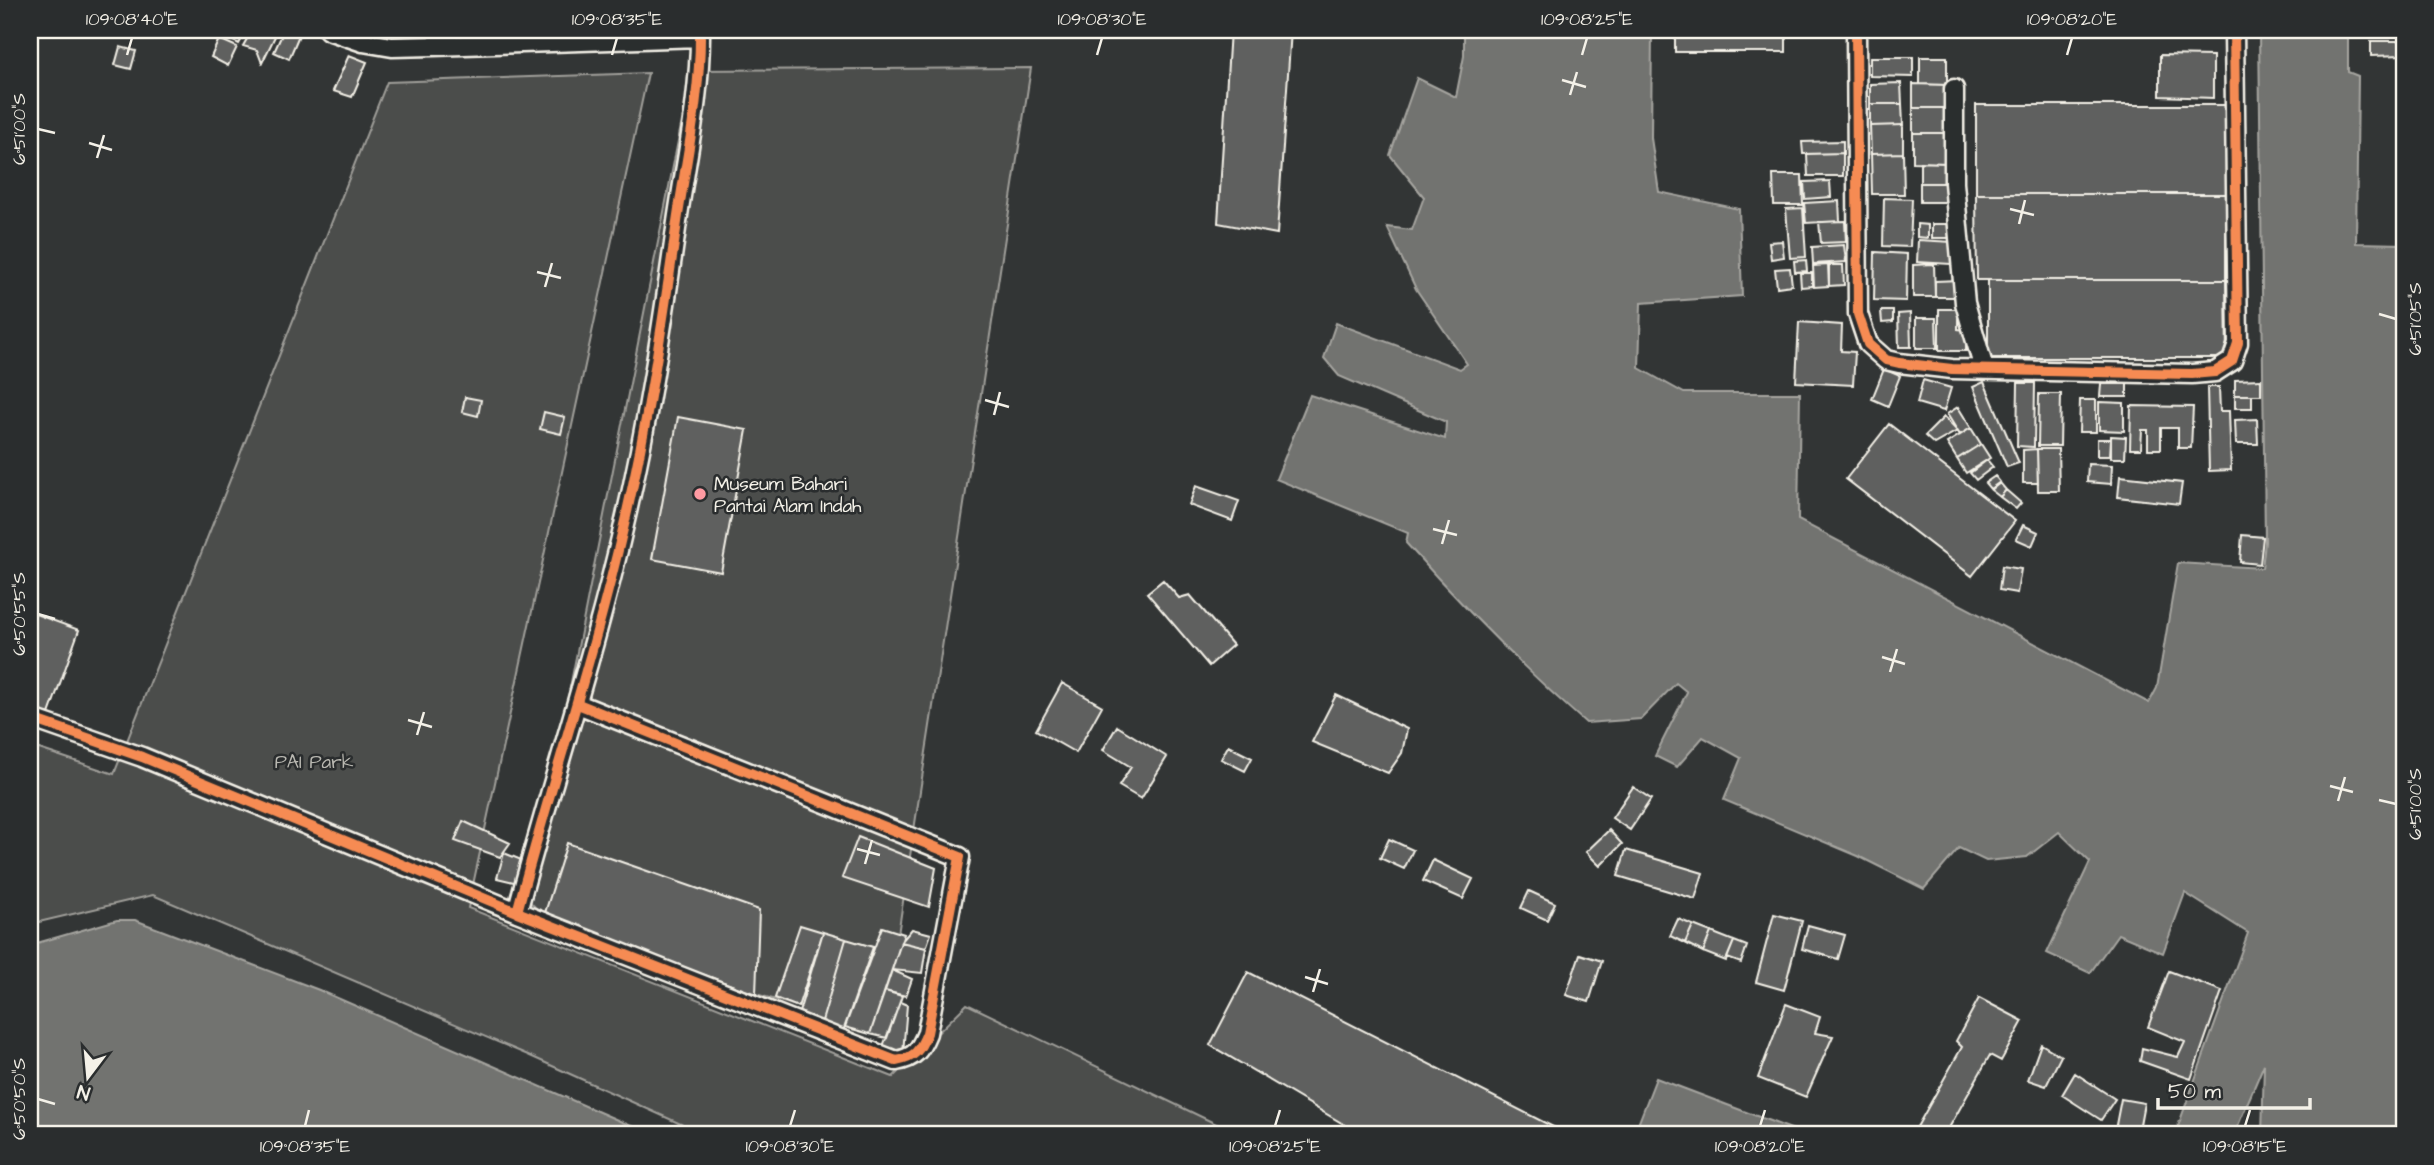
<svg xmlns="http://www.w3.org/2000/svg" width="2434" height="1165" viewBox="0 0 2434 1165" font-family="'Architects Daughter',sans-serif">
<rect width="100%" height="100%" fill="#323535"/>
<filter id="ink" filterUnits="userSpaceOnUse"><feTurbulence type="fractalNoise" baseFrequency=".0143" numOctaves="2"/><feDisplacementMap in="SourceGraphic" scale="14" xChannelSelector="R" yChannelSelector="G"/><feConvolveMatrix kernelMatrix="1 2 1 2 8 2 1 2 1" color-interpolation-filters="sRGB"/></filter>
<g filter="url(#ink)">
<!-- green -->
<path fill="#4b4d4c" stroke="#a09f9a" stroke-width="2" d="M1031 68 883 1032 756 994 544 916 528 900 692 70Z
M648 73 468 908 893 1077 967 1004 1239 1135H705L528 1055 153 895 39 922 30 919V746L114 774 387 82Z"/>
<!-- water -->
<path fill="#727370" stroke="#a6a5a0" stroke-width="2" d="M1464 30H1652L1651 138 1659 192 1739 209 1742 296 1641 303 1639 368 1684 393H1800L1798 520 2149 703 2157 688 2178 563 2262 568 2265 542 2259 30H2348V72L2358 76 2356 243 2404 244V1135H2262L2264 1064 2234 1135H2179L2177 1129 2248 933 2185 893 2163 953 2118 934 2090 973 2047 953 2090 862 2059 832 2027 857 1986 861 1959 848 1924 889 1858 856 1724 800 1741 758 1703 737 1677 767 1655 756 1687 692 1676 683 1641 719 1586 723C1522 667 1463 607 1406 543L1408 533 1276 479 1310 395 1445 439 1446 422 1339 376 1324 358 1336 323 1460 369 1467 364 1416 289 1387 227 1412 230 1424 197 1390 155 1417 78 1456 97 1464 56Z
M117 920H135L319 990 652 1135H30V945Z
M1656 1078 1807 1135H1634Z"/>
<!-- building -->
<path fill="#5f605f" stroke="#f4f1e8" stroke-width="2" d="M228 30H247L239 44 225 37Z
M252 30H278L262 63 257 50 243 46Z
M284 30 299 35 289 59 274 52Z
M1230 30H1291L1277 234 1218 223Z
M1675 30H1786V52H1675Z
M219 39 237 47 228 66 211 57Z
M2371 41H2404V55L2371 56Z
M120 47 136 51 131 69 115 65Z
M349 55 367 62 352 97 333 91Z
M2160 55 2213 56V98L2160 96Z
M1870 57H1913V77L1870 76Z
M1920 57H1947V85L1920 84Z
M1901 83 1902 104H1870V84Z
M1913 84 1947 85V108H1913Z
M1870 104H1902L1903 125 1870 126Z
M1976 105H2226V194H1976Z
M1913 108H1947L1946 133H1913Z
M1903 125V153L1871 154 1870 126Z
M1913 133H1946V163L1913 162Z
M1843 141V153L1803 154 1802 142Z
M1843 153V176H1808L1807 154Z
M1903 153 1904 194H1872L1871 154Z
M1920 162 1946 163V183H1920Z
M1773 175H1802L1803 205H1774Z
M1830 181 1831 197 1805 199 1804 182Z
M1920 183H1946V202H1920Z
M1976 194H2226V280H1977Z
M1884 198 1912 199 1910 247 1883 246Z
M1839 201 1840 221 1806 223 1804 203Z
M1803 208 1806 257 1790 258 1786 209Z
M1845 221 1846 242 1821 243 1819 222Z
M1917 224 1928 225V238L1917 237Z
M1932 224H1950L1951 238H1932Z
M1918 240 1953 242 1951 264 1917 262Z
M1782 241 1784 257 1771 259 1769 242Z
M1844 245 1846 262 1813 264 1812 247Z
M1875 252 1907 254 1906 301 1874 300Z
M1806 260 1807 271 1795 272 1794 261Z
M1934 264 1935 297H1913V265Z
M1828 265 1829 286 1814 287 1813 266Z
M1829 265H1843L1844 285 1829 286Z
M1790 268 1792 285 1777 287 1775 269Z
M1800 273H1812V286L1801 287Z
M1960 280V297H1935V281Z
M1988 280H2226L2227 358H1988Z
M1939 309H1958V329L1966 330V351H1939Z
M1881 311H1893V322L1882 323Z
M1910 313 1911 347H1899L1898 314Z
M1916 318H1936L1937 348H1916Z
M1799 322 1842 325 1841 351 1855 352 1853 385 1796 382Z
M1884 369 1900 376 1888 406 1872 399Z
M2261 379V395H2235V380Z
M1923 380 1951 388 1944 411 1917 403Z
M1984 382 2019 463 2007 467 1973 387Z
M2018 383H2035L2034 447 2017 446Z
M2101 384H2127V397H2100Z
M2207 387H2219L2220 411H2229L2231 470 2209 471Z
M2039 394H2061L2060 446H2038Z
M2235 395H2252V408H2235Z
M465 397 481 400 478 416 462 412Z
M2080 400H2096V432H2079Z
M2099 402 2124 403V431L2099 430Z
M2131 406 2193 407 2191 448H2178V428H2161V449H2148V430H2142L2141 449H2130Z
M1958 407 1971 428 1960 435 1947 414Z
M544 412 565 417 561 434 540 429Z
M678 417 747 430 721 572 652 559Z
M1944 417 1957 431 1934 444 1925 436Z
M2257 419 2258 444H2236L2235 420Z
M1889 424 2015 521 1972 576 1846 479Z
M1971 428 1981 444 1957 459 1947 443Z
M2111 436 2126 437 2125 458H2111Z
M2097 439H2111L2110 456H2097Z
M1981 444 1990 458 1966 473 1957 459Z
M2037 449H2058L2059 491H2038Z
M2037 449 2038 483H2023V450Z
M1987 460 1993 467 1976 480 1970 473Z
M2088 464 2112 465 2111 484 2087 482Z
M1995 476 2000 482 1990 489 1985 483Z
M2120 476 2182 483 2179 504 2118 497Z
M2000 483 2006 490 2000 497 1991 490Z
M1196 486 1239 501 1232 521 1189 505Z
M2006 490 2021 503 2016 509 2000 497Z
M2023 525 2038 532 2032 546 2016 539Z
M2242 535 2263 537 2260 564 2240 562Z
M2002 566 2021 569 2017 593 1999 590Z
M1163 580 1179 598 1190 595 1233 645 1209 666 1147 593Z
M30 612 79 630 49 714 30 709Z
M1062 683 1102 706 1076 753 1036 730Z
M1336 695 1407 729 1402 753 1388 773 1312 742Z
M1117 726 1167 757 1141 799 1119 786 1131 767 1103 750Z
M1228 746 1252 758 1245 771 1221 759Z
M1633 787 1651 799 1630 830 1612 818Z
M463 821 510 843 500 857 455 841Z
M1609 830 1622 844 1600 866 1586 852Z
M858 837 936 868 929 907 842 878Z
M1389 839 1413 850 1404 869 1380 858Z
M567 843 759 910 756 994 544 916Z
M1626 850 1703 873 1695 899 1618 876Z
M504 853 524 861 518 883 497 878Z
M1433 860 1473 879 1463 899 1423 881Z
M1529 891 1555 903 1547 920 1521 908Z
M1774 914 1802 921 1784 990 1756 982Z
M1678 919 1693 925 1685 943 1670 936Z
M800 925 823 932 798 1007 775 998Z
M1693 925 1711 932 1703 952 1685 943Z
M1808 925 1845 935 1838 959 1802 949Z
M882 927 904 934 870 1034 845 1027Z
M912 929 931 934 926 948 901 942Z
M823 932 846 939 820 1028 797 1019Z
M1711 932 1734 941 1726 961 1703 952Z
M846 939 873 947 841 1037 820 1028Z
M1734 941 1747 946 1741 963 1727 958Z
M901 942 926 948 922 973 892 970Z
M1580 954 1602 961 1589 1002 1566 995Z
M892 970 912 979 906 996 885 991Z
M2169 971 2222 991 2191 1079 2140 1061 2142 1048 2178 1057 2185 1042 2148 1027Z
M1248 972 1569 1135H1362L1210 1045Z
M885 991 902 996 887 1038 870 1034Z
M1979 998 2023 1021 2001 1061 1990 1055 1945 1135H1915L1913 1134 1962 1047 1956 1041Z
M900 1002 907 1005 903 1053 882 1049Z
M1786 1004 1820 1017 1815 1033 1833 1036 1806 1097 1758 1078Z
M2041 1044 2061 1056 2046 1086 2028 1080Z
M2075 1073 2115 1099 2101 1120 2062 1095Z
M2121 1099 2144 1103 2138 1135H2114Z"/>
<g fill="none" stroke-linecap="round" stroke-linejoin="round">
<!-- street casing -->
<g stroke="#f4f1e8" stroke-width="23">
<path id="street" d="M328 30 363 42 361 30
M1856 30 1858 314 1868 344 1886 360 1899 363 1952 369 2192 374 2215 372 2232 361 2238 343 2234 30
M363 42 392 47 433 46 700 37
M1954 89V183L1965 303 1984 369
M30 718 142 757 517 912C551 783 594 656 624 525 647 427 662 328 676 229 685 164 701 96 700 30
M517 912 896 1061C915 1058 920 1050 927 1033L960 857 578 704"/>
</g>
<!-- street -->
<use href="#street" stroke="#2a2d2e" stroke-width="18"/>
<!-- cycleway casing -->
<g stroke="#2a2d2e" stroke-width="15">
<path id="cycleway" d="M1856 30 1858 314 1868 344 1886 360 1899 363 1952 369 2192 374 2215 372 2232 361 2238 343 2234 30
M30 718 142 757 517 912C551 783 594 656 624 525 647 427 662 328 676 229 685 164 701 96 700 30
M517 912 896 1061C915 1058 920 1050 927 1033L960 857 578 704"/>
</g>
<!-- cycleway -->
<use href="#cycleway" stroke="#f68b52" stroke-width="10"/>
</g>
</g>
<!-- ticks -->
<path fill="none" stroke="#f4f1e8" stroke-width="2.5" d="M127 55 132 38M612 55 617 38M1097 55 1102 38M1582 55 1587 38M2067 55 2072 38M1562 80 1586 87M1570 95 1577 72M38 129 55 133M89 143 112 150M97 158 104 135M2010 209 2034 215M2019 224 2025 200M537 272 561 278M545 287 552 263M2379 314 2396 319M985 400 1009 407M994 415 1000 392M1433 529 1457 535M1442 544 1449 520M38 614 55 619M1882 657 1905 664M1890 672 1897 649M408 720 432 727M417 735 424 712M2330 786 2353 792M2379 800 2396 804M2338 801 2345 777M857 849 880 855M865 864 872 840M1305 977 1328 984M1313 992 1320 969M38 1099 55 1104M305 1126 309 1110M790 1126 795 1110M1275 1126 1280 1110M1760 1126 1765 1110M2245 1126 2250 1110"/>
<!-- markers -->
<circle fill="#ff9aa2" stroke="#2a2d2e" stroke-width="2.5" cx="700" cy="494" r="7"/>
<g text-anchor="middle" stroke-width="5" stroke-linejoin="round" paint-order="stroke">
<!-- poi labels -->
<g font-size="19" fill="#f4f1e8" stroke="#2a2d2e" text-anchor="start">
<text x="714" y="490">Museum Bahari<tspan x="714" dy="22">Pantai Alam Indah</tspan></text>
</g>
<!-- park labels -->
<g font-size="19" fill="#b9b8b1" stroke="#2a2d2e">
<text x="314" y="768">PAI Park</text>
</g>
</g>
<!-- margin -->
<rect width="2434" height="1165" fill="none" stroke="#2a2d2e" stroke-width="77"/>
<!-- north arrow -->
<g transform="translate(88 1077) rotate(196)" stroke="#2a2d2e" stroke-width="5" paint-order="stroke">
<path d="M0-5L12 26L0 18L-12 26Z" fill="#f4f1e8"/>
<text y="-10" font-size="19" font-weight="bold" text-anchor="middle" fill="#f4f1e8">N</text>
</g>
<!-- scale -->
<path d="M2158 1098v10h152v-10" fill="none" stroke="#f4f1e8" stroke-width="3.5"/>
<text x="2168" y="1098" font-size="21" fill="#f4f1e8" stroke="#2a2d2e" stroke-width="5" paint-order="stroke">50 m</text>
<rect x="38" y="38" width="2358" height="1088" fill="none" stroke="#f4f1e8" stroke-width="2.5"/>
<g font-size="18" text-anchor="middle" fill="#f4f1e8">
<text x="132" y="25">109°08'40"E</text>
<text x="617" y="25">109°08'35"E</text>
<text x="1102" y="25">109°08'30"E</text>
<text x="1587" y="25">109°08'25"E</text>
<text x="2072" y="25">109°08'20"E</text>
<text transform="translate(19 129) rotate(-90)" y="6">6°51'00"S</text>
<text transform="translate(2415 319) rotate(-90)" y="6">6°51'05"S</text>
<text transform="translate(19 614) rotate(-90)" y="6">6°50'55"S</text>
<text transform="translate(2415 804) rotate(-90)" y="6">6°51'00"S</text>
<text transform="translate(19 1099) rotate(-90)" y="6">6°50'50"S</text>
<text x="305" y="1152">109°08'35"E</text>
<text x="790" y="1152">109°08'30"E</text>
<text x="1275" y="1152">109°08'25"E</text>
<text x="1760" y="1152">109°08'20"E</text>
<text x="2245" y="1152">109°08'15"E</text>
</g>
</svg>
